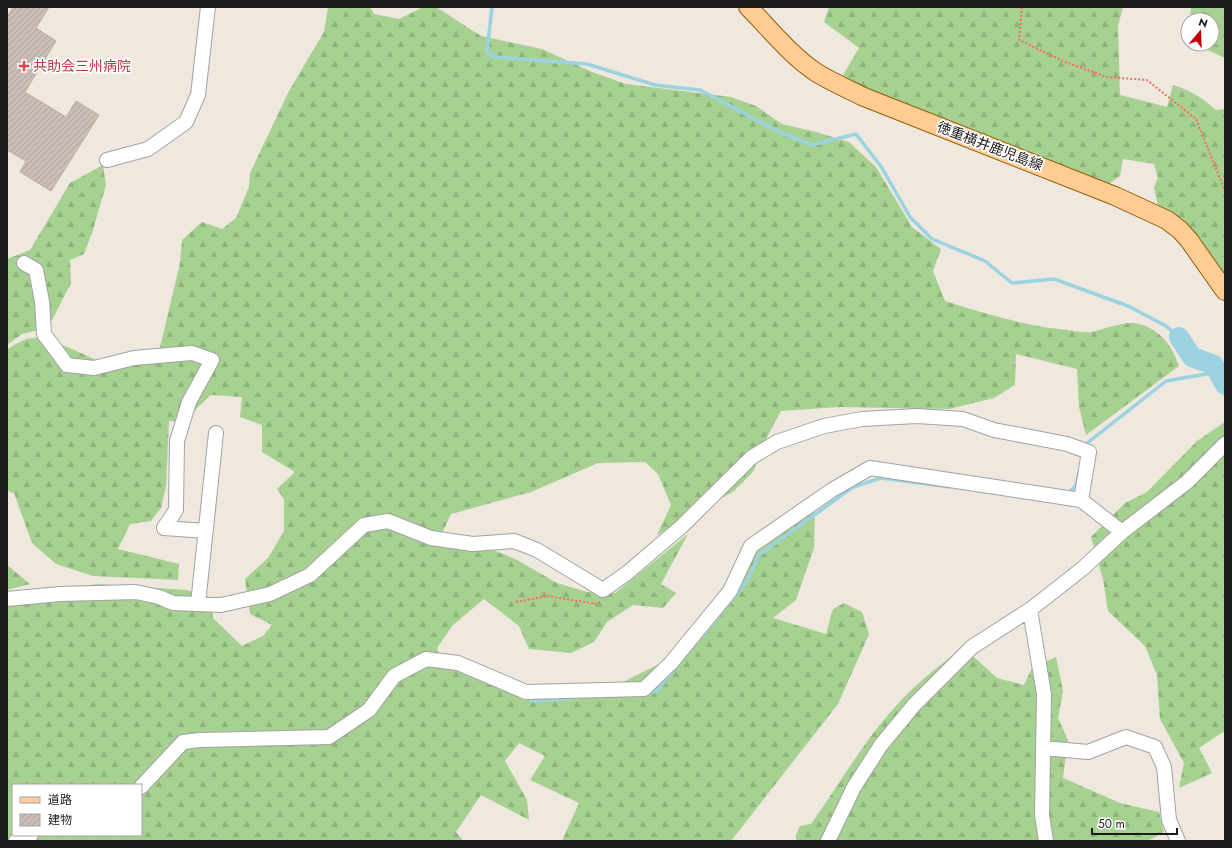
<svg xmlns="http://www.w3.org/2000/svg" width="1232" height="848" viewBox="0 0 1232 848" font-family="Jost,'Noto Sans JP',sans-serif">
<defs>
<pattern id="forest-firs" width="22" height="20" patternUnits="userSpaceOnUse"><rect width="22" height="20" fill="#a6d190"/><path d="M5 1l3.5 6h-7zM16 11l3.5 6h-7z" fill="#8eb37c"/></pattern>
<pattern id="building-hatch" width="6" height="6" patternUnits="userSpaceOnUse"><rect width="6" height="6" fill="#cabeb6"/><path d="M-1 1l2-2M0 6l6-6M5 7l2-2" fill="none" stroke="#ada39c"/></pattern>
</defs>
<rect width="100%" height="100%" fill="#eee8df"/>
<!-- forest -->
<path fill="url(#forest-firs)" fill-rule="evenodd" d="M328 7H370L374 14 399 19 423 7H436L481 36 542 49 592 72 626 84 731 97 756 106 782 124 816 132 849 142 876 167 912 227 941 249 933 271 945 301C986 314 1025 326 1067 330 1074 331 1084 333 1091 332 1105 330 1124 320 1139 324 1160 329 1173 347 1179 366L1086 435 1079 407 1077 369 1016 354 1015 385 994 398 949 409 839 407 781 411 769 433 753 472 734 491 657 535 671 505 658 474 645 462 598 463 531 492 451 514 443 531 449 548 491 549 517 560 557 583 587 592 615 593 688 534 661 584 676 593 663 608 633 605 607 622 594 642 571 653 529 649 519 626 484 599 453 625 437 648 443 663 473 672 571 695 615 686 665 661 713 608 738 567 776 526 815 509 814 548 796 600 773 618 826 634 833 609 844 603 862 612 869 634 838 704 731 841H562L579 803 530 780 545 756 519 743 505 761 527 800 529 820 481 795 456 832 463 841H7V596L15 593 100 584 187 590 210 597 213 618 242 646 263 636 272 625 250 614 245 579 268 558 284 531V499L277 489 295 472 262 452V425L240 417 242 397 211 395 197 408 188 422 169 421 166 486 161 508 151 521 130 524 118 549 179 564 178 580 93 576 56 564 32 543 14 493 7 491V350C13 345 24 339 32 338 49 335 98 362 116 369L158 356 180 263 182 240 202 222 222 229 236 218 249 187 250 173 289 91 324 32ZM13 785H141V835H13Z
M829 7H1123L1118 26 1120 95 1167 107 1173 85C1190 90 1203 98 1216 110L1225 109V275C1206 249 1184 225 1158 207L1154 187 1158 178 1154 164 1123 159 1120 176 1106 186 865 89 843 75 859 48 824 22Z
M1191 7H1225V58L1194 44H1212V20H1190Z
M103 165 106 185 92 233 84 254 70 260 71 283 52 320 44 329 22 334 7 345V259L30 250 70 183Z
M1225 422V734L1223 732 1199 748 1212 773 1179 788 1184 763 1160 719 1157 675 1145 646 1108 611 1103 579 1091 537 1125 503 1147 492 1197 441Z
M7 565 30 584 7 590Z
M963 647 997 678 1024 685 1032 668 1056 657 1063 691 1058 718 1068 740 1063 778 1120 803 1159 812 1164 832 1148 841H796V835L800 826 811 824C839 785 863 742 895 707 915 684 939 666 963 647Z"/>
<g fill="none" stroke-linecap="round" stroke-linejoin="round">
<!-- stream -->
<path stroke="#9bd3e0" stroke-width="3.5" d="M492 7 487 52 494 57 587 64 655 85 700 90 779 132 812 145 856 134 882 168 910 217 932 239 985 261 1012 283 1054 279 1128 306 1166 326 1179 337
M1085 448 1086 444 1166 381 1218 372
M1068 494 1076 485 1079 473
M702 637 747 581 759 555 853 487 881 478 950 487
M648 692H656L677 666
M531 701 574 698"/>
<!-- river -->
<path stroke="#9bd3e0" stroke-width="20" d="M1179 337 1192 357 1214 365 1225 385"/>
</g>
<!-- building -->
<path fill="url(#building-hatch)" stroke="#c1ada1" d="M13 7H49L36 28 56 41 25 92 66 117 76 101 99 115 51 191 20 172 26 161 7 150V17Z"/>
<g fill="none" stroke-linecap="round" stroke-linejoin="round">
<!-- minor casing -->
<g stroke="#a2a2a2" stroke-width="16">
<path id="minor" d="M107 160 148 149 186 122 198 95 208 7
M24 263 36 270 42 301 44 334 67 365 94 368 134 358 192 353 212 360 189 402 177 441 176 510 164 528 206 531
M7 599 60 594 136 592 159 597 173 603 221 605 270 594 310 575 364 525 388 521 431 538 473 544 514 541 537 550 603 590 627 573 681 527 752 457 777 442 824 426 862 419 917 416 963 419 994 430 1067 444 1089 452 1081 500 1122 532
M198 604 216 433
M1030 610 1044 694 1042 815 1046 841
M1044 748 1088 752 1126 737 1155 747 1164 767 1169 820 1178 841
M141 787 183 742 200 740 329 737 369 710 394 676 426 659 458 663 526 692 644 689 671 663 730 591 751 546 832 490 870 468 1081 500
M16 841 31 835
M828 841 854 787 881 745 914 705 972 647 1031 609 1082 569 1122 532 1187 482 1225 444"/>
</g>
<!-- major casing -->
<g stroke="#925b00" stroke-width="20">
<path id="major" d="M748 7C770 29 791 56 817 73 832 82 848 89 864 97L1115 196 1167 220 1180 230 1189 240 1225 291"/>
</g>
<!-- path -->
<path stroke="#ff695f" stroke-width="2" stroke-dasharray="2 2" stroke-linecap="butt" d="M1022 7 1019 40 1065 62 1107 77 1147 80 1196 119 1225 191
M516 602 547 596 598 604 601 601"/>
<!-- minor -->
<use href="#minor" stroke="#fff" stroke-width="14"/>
<!-- major -->
<use href="#major" stroke="#ffcc93" stroke-width="18"/>
</g>
<!-- markers -->
<path fill="#e0444e" stroke="#fff" stroke-width="1.5" d="M22 60h4v4h4v4h-4v4h-4v-4h-4v-4h4z"/>
<g text-anchor="middle" stroke-width="3.5" stroke-linejoin="round" paint-order="stroke">
<!-- health labels -->
<g font-size="14" fill="#be3a42" stroke="#fff" text-anchor="start">
<text x="33" y="71">共助会三州病院</text>
</g>
<!-- street labels -->
<g font-size="14" fill="#1b1b1b" stroke="#fff">
<text transform="translate(990 146) rotate(21)" y="5">徳重横井鹿児島線</text>
</g>
</g>
<!-- border -->
<rect width="1232" height="848" fill="none" stroke="#1b1b1b" stroke-width="16"/>
<!-- legend -->
<rect x="12" y="784" width="130" height="52" fill="#ffffff" stroke="#a4a4a4"/>
<rect x="20" y="797" width="20" height="6" fill="#ffcc93" stroke="#a4a4a4"/>
<text x="48" y="804" font-size="12" fill="#1b1b1b">道路</text>
<rect x="20" y="814" width="20" height="12" fill="url(#building-hatch)" stroke="#a4a4a4"/>
<text x="48" y="824" font-size="12" fill="#1b1b1b">建物</text>
<!-- north arrow -->
<g transform="translate(1200 32) rotate(19)"><circle r="19" fill="#ffffff" stroke="#a4a4a4"/>
<path d="M0-3L7 15L0 10L-7 15Z" fill="#c60009"/>
<text y="-6" font-size="11" font-weight="bold" text-anchor="middle" fill="#1b1b1b">N</text>
</g>
<!-- scale -->
<path d="M1092 828v6h85v-6" fill="none" stroke="#1b1b1b" stroke-width="2"/>
<text x="1098" y="828" font-size="12" fill="#1b1b1b" stroke="#ffffff" stroke-width="3" paint-order="stroke">50 m</text>
</svg>
